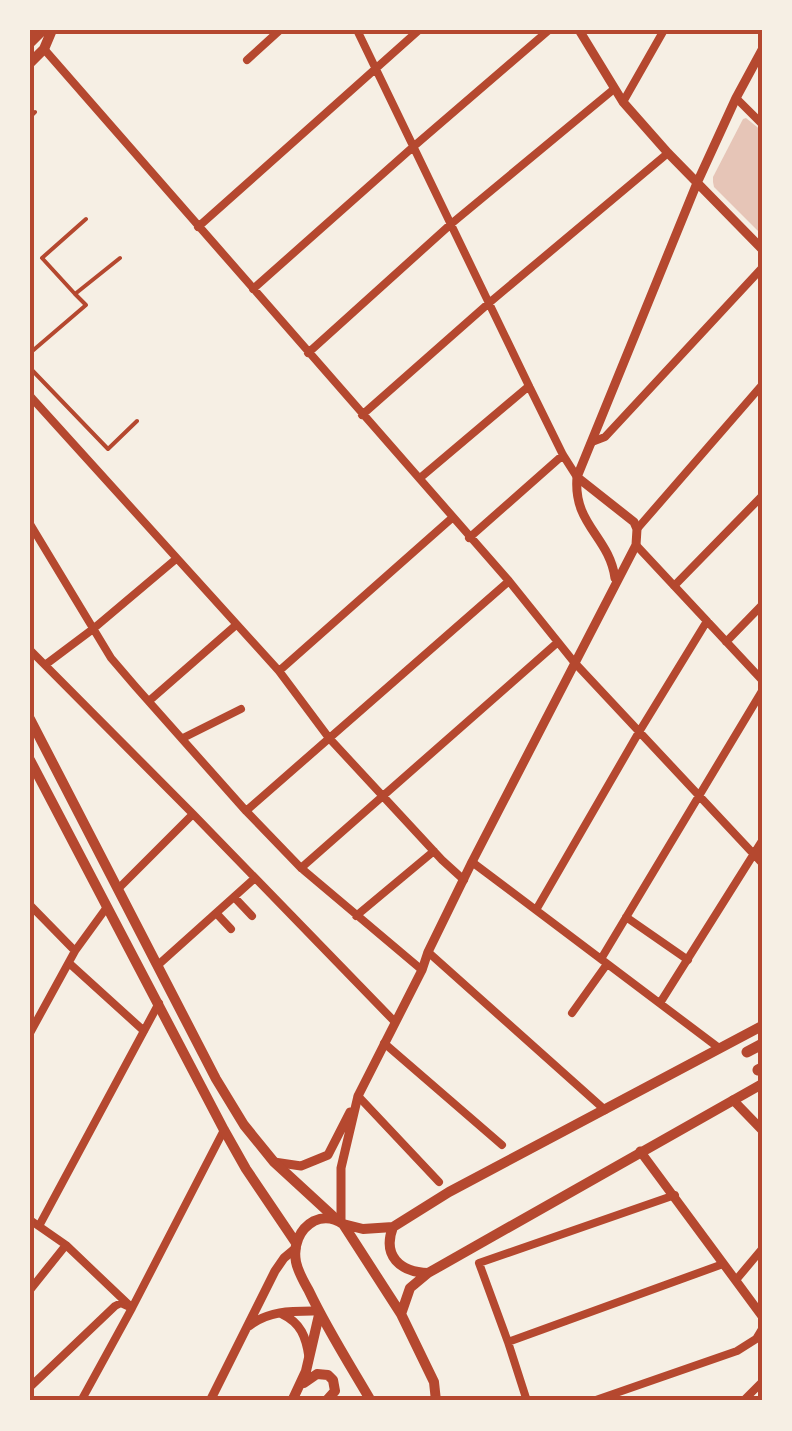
<svg xmlns="http://www.w3.org/2000/svg" width="792" height="1431" viewBox="0 0 792 1431" font-family="Helvetica,sans-serif">
<rect width="100%" height="100%" fill="#f6efe4"/>
<!-- building -->
<path fill="#e6c5b7" d="M746 118 762 131V235L714 187 713 182V177L743 119Z"/>
<g fill="none" stroke-linecap="round" stroke-linejoin="round">
<!-- service -->
<path stroke="#b5482f" stroke-width="4" d="M30 117 35 112
M75 294 42 258 86 219
M30 353 86 305 75 294 120 258
M30 368 108 449 137 421"/>
<!-- minor -->
<path stroke="#b5482f" stroke-width="8" d="M357 30 529 386 563 455 577 477
M44 49 509 581 574 662 762 863
M247 60 280 30
M736 98 762 124
M623 102 664 30
M198 227 419 30
M253 289 413 147 549 30
M308 353 451 224 614 89
M30 396 279 671 329 738 442 860 464 880
M362 415 489 303 668 153
M592 442 605 437 762 268
M420 478 529 386
M30 524 111 658 135 686 246 811 301 868 422 970
M637 529 762 385
M469 538 563 455
M636 545 762 680
M674 586 762 496
M726 642 762 605
M30 650 193 814 394 1021
M45 665 93 629 176 559
M279 671 452 518
M149 701 236 625
M183 738 241 709
M246 811 509 581
M472 862 719 1048
M301 868 558 642
M119 888 193 814
M235 898 252 916
M30 905 75 951
M536 910 639 732 707 621
M217 914 231 929
M356 916 434 851
M626 917 688 960
M428 952 605 1110
M601 959 762 691
M69 963 144 1031
M158 965 255 878
M660 1003 762 841
M572 1013 607 964
M30 1033 75 951 107 907
M384 1043 502 1145
M358 1096 439 1182
M30 1220 66 1245 129 1305
M39 1226 159 1003
M736 1280 762 1249
M30 1290 66 1245
M508 1342 723 1264
M30 1387 115 1306 121 1303 132 1308
M81 1401 132 1308 224 1130
M527 1401 508 1342 479 1263 675 1195
M593 1401 737 1351 756 1339 762 1329
M743 1401 762 1382"/>
<!-- tertiary -->
<path stroke="#b5482f" stroke-width="9" d="M579 30 623 102 668 153 762 249
M615 578C609 536 573 525 577 477L697 183 736 98 762 50
M733 1100 762 1130
M640 1151 762 1316
M274 1162 301 1166 328 1155 350 1112
M341 1222V1168L358 1096 422 970 428 952 472 862 636 545 637 529 634 522 577 477
M282 1314C301 1323 306 1337 309 1357
M249 1326C269 1310 293 1311 318 1311
M210 1401 275 1271 284 1258 296 1248"/>
<!-- secondary -->
<path stroke="#b5482f" stroke-width="10" d="M30 43 43 30
M30 63 44 49 52 30
M30 719 216 1079 244 1125 274 1162 336 1219
M30 760 224 1130 246 1169 296 1243
M343 1224 363 1229 393 1227 449 1192 762 1026
M393 1227C382 1256 400 1272 428 1273
M401 1314 410 1288 428 1273 762 1084
M304 1383 317 1374 328 1375 333 1380 335 1391 326 1401
M292 1401 306 1371 319 1315
M371 1401C350 1365 327 1329 309 1291 304 1282 298 1272 296 1262 293 1246 299 1229 314 1221 325 1216 334 1218 343 1224L401 1314 434 1382 436 1401"/>
<!-- primary -->
<path stroke="#b5482f" stroke-width="11" d="M747 1052 762 1044
M758 1070 762 1068"/>
</g>
<!-- border -->
<rect width="792" height="1431" fill="none" stroke="#f6efe4" stroke-width="65"/>
<rect x="32" y="32" width="728" height="1366" fill="none" stroke="#b5482f" stroke-width="4"/>
</svg>
